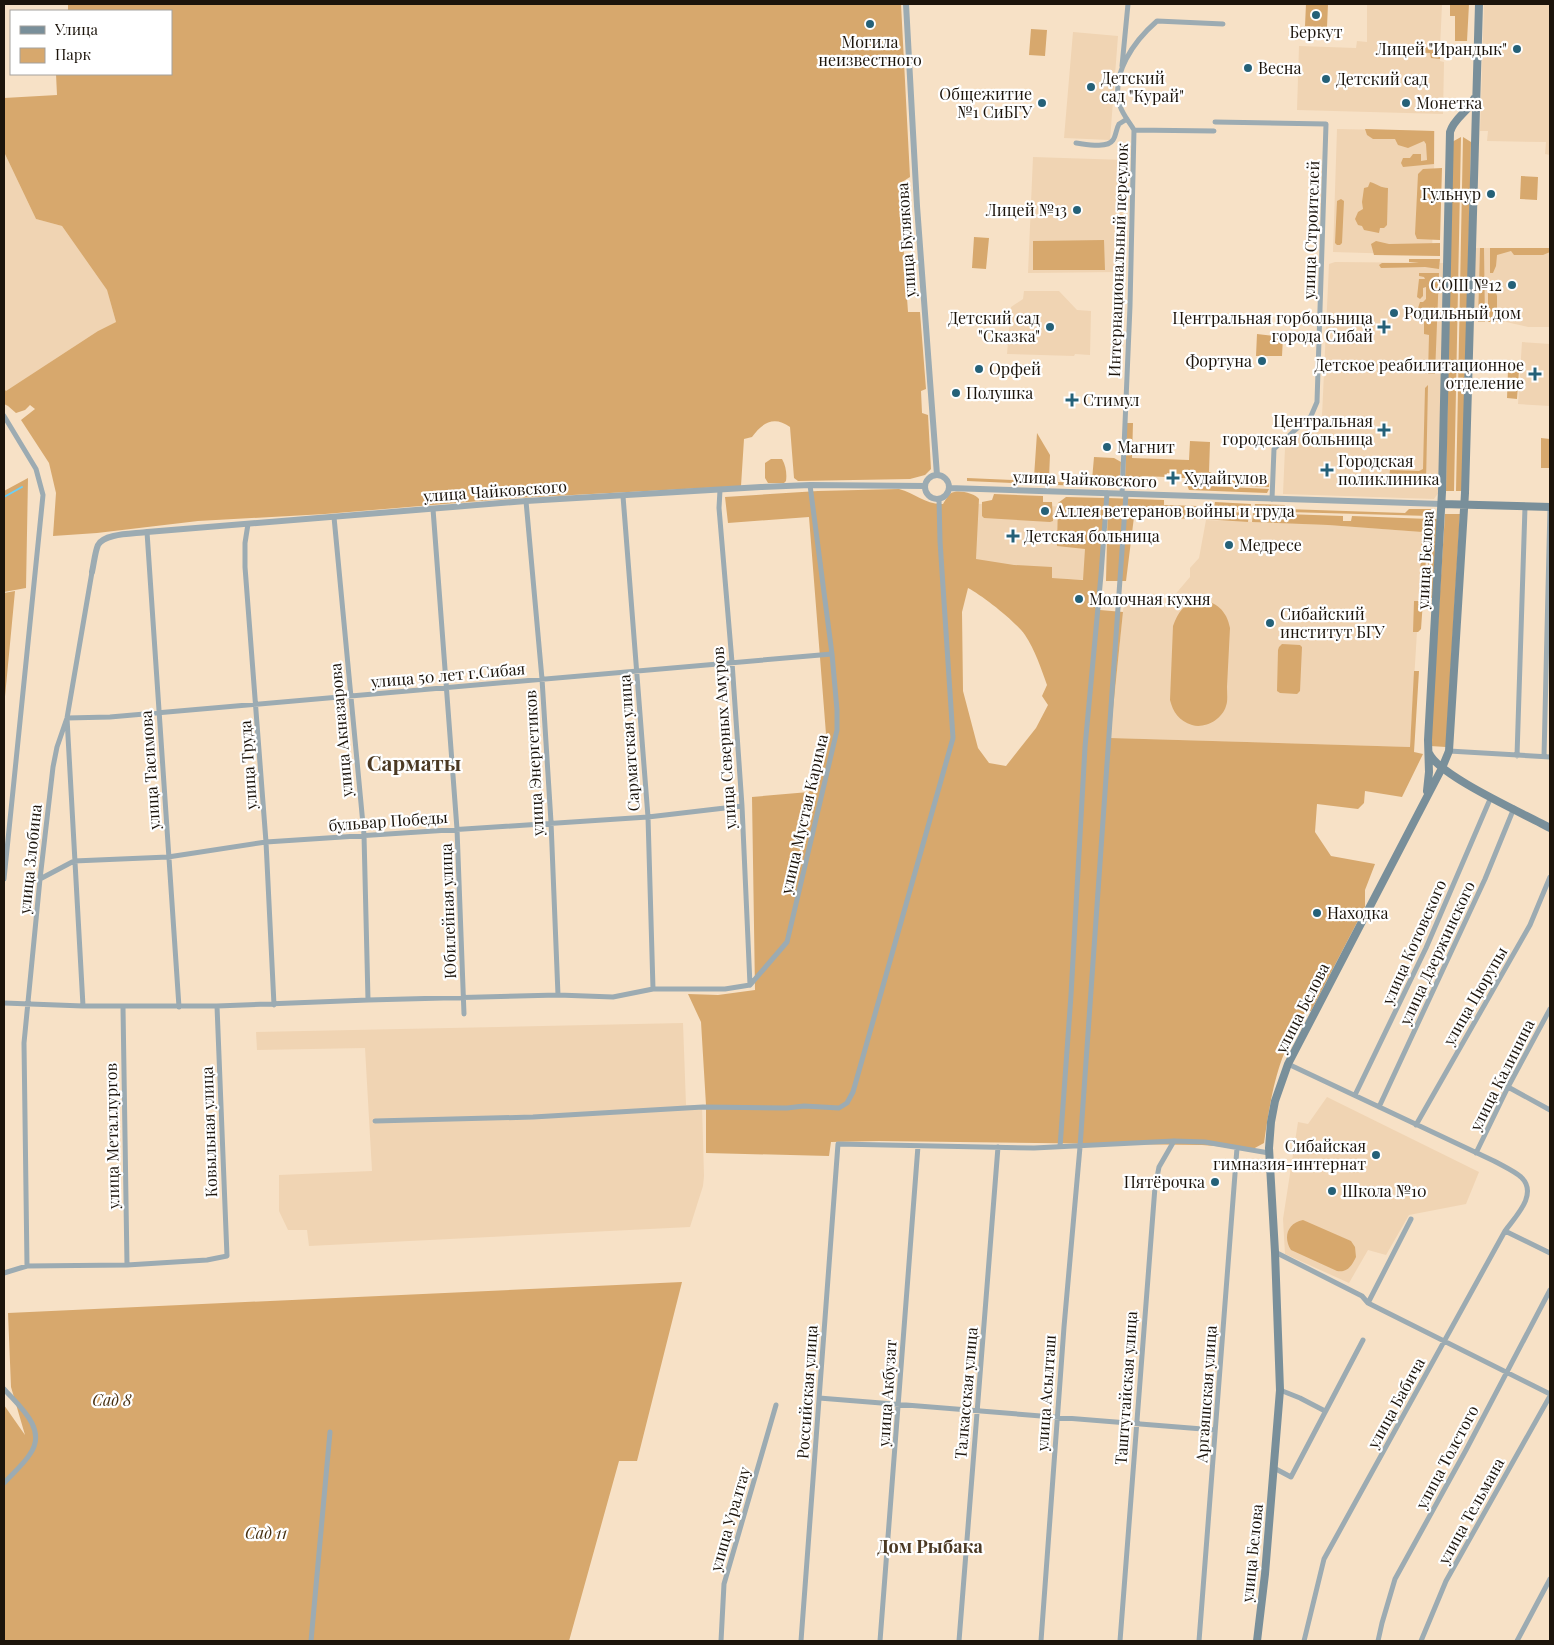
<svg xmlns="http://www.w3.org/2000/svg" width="1554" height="1645" viewBox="0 0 1554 1645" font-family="'Playfair Display',serif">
<rect width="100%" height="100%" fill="#f7e1c6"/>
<!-- built -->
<path fill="#f0d4b3" d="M1367 4H1442L1440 48V61L1444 62 1443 114 1297 110 1299 46 1356 48 1357 41 1367 42Z
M1484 4H1550V155L1545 154 1546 142 1487 141 1488 131H1480Z
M1073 32 1118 36 1110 140 1064 138Z
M1337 129 1435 131 1432 255 1333 252Z
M4 152 36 219 62 226 107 290 116 322 98 331 5 392 4 389Z
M1033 157 1125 160 1120 272 1028 273Z
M1475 248H1550V327H1528L1506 322H1474Z
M1335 262 1444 263 1439 492 1434 499 1283 494 1285 448 1322 416 1329 264Z
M1024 291H1059L1077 310 1091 311 1090 355 1075 354 1074 356 1007 354 1011 307 1023 299Z
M1522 342 1550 344V406L1518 404Z
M954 503 1102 508 1098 580 966 575Z
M1206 520 1328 525 1423 532 1410 747 1110 738 1124 602 1167 604 1190 577V568L1199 558Z
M683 1023 686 1105H702L704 1176 703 1186 690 1227 309 1246 307 1230H288L279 1211V1175L372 1171 365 1048 257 1050 256 1032Z
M1327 1097 1479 1172 1466 1204 1409 1215 1386 1255 1368 1250 1349 1283 1285 1254 1283 1219 1298 1122 1308 1124Z"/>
<!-- green -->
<path fill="#d7a86d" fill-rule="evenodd" d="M68 4H901L910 177 899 184 908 312H920L926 389 921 391 922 413 928 415 931 469 925 475 910 479 798 481 794 478 790 427C774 415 762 423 752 437L744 439 741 486 516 498 325 514 198 521 97 533 53 536 56 493 49 463 21 420 35 409 30 405 25 410 16 413 8 406 4 404V389L6 391 98 331 116 322 107 290 62 226 36 219 4 152V98L57 95 56 74H171V11H55L68 10Z
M1306 4H1328L1327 27 1305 26Z
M1450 4H1469L1467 41H1455V16H1450Z
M1031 29 1047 30 1045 56 1029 55Z
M1440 42 1446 43V49H1441L1440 59 1431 58 1430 53 1394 51 1389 48 1390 44 1440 48Z
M1365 129 1434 131V164L1403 167 1401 163 1403 158H1410L1413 154H1421V161L1427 160 1426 144 1424 141 1408 148 1398 145 1395 139H1373L1367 135Z
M1461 137 1454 491H1446L1452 142Z
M1463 137 1471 142 1463 491H1456Z
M1442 168 1440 240 1417 239 1415 234 1418 174 1423 169Z
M1521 176 1538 177 1537 200 1520 199Z
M1370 182C1377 184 1381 188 1388 188L1387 225 1384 228H1380L1379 233 1364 230 1362 226 1358 225 1355 219 1358 212 1363 209 1362 202 1364 188 1368 187Z
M1341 199 1344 201 1342 243 1340 245H1337L1335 243 1337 201Z
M974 237 989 238 986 269 972 268Z
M1104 240 1105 270H1033V241Z
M1376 241 1389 244 1440 243V256L1374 255 1371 244Z
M1480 248H1484L1485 322H1478Z
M1490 248H1550V252L1543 255H1514L1511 251 1497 255 1496 266 1493 273H1490Z
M1409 259H1440L1439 269 1425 267 1381 268 1379 265 1382 263H1419L1409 262Z
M1419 273H1439L1435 374H1428L1429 335 1424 334V319L1430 318V313H1423L1418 308 1420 302H1423L1426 299V287L1423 288V296L1420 299 1417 297 1419 279H1425L1424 277 1419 276Z
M1495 289 1497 296V322H1488V290Z
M1257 334 1283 337 1282 356H1256Z
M1508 370H1519L1517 399 1507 398Z
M1428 385 1426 483 1386 480V477H1389L1390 470 1419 471 1423 469 1425 388Z
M1127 423H1133L1132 458 1189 460 1190 441 1210 442 1209 472 1212 473V479L1248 482 1269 480V487L1187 483V478H1181V474L1167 473 1166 477 1142 476 1141 482 1125 481Z
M1037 433 1050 455 1049 478 1034 477Z
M1541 438 1550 439V468H1541Z
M1094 457 1114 458 1121 462 1120 480H1092Z
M771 459H782C786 466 787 474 786 481L784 483H768L765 478V463Z
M28 478 26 588 4 592V491Z
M967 478 1082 483V486L967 481Z
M1187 485 1269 489 1267 493 1189 490Z
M899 489C915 493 926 505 943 504 945 501 948 495 951 493 957 489 975 493 979 499L976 559 1014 565 1052 567V578L1083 580 1085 549 1057 546 1058 503 1066 497 1105 498 1100 610 1123 612 1110 738 1410 747 1414 671H1419L1414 752 1423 754 1402 797 1365 791 1364 803 1358 809 1317 804 1315 832 1331 856 1375 864 1365 890V907L1311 1011H1306L1302 1019 1303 1024C1277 1048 1269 1109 1264 1143L1253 1149 1202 1145 879 1141 831 1142 829 1156 706 1153V1105L701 1022 688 994 718 995 755 990 752 797 809 792 826 734 809 517 728 523 725 497 818 491ZM968 588C983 596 1015 621 1025 635 1035 650 1041 668 1047 685L1042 696 1048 705 1036 728 1006 766 989 763 978 748 963 691 962 612Z
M994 494 1043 496V502H1052L1053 521 1050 522 984 518 982 516V502L992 500Z
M1108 498 1164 500V505L1198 506V513L1195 519 1134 517 1126 581H1106Z
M1215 502 1251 504 1250 510 1214 509Z
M1255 504 1285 505 1286 509 1405 513 1409 509H1431L1430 516 1253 511Z
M1214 511 1249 513 1248 522 1202 519 1203 513H1213Z
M1253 513 1343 516V521H1351L1352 516 1429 519 1423 598H1419L1422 532 1328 525 1252 522Z
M1445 514H1460L1446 747 1430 746Z
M1431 519H1438L1434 597 1432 598H1426Z
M15 591 4 707V593Z
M1199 600C1216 601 1227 611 1230 628 1229 648 1228 667 1227 687 1227 693 1228 701 1226 706 1222 720 1204 729 1192 725 1179 721 1173 712 1170 700L1173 626C1178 612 1184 603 1199 600Z
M1414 601H1423L1421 629 1418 632H1413Z
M1282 644 1300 645 1302 647 1300 691 1297 694 1280 693 1277 691 1278 650 1279 647Z
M1303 1220 1351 1241 1355 1247 1356 1257C1352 1265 1348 1273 1337 1271L1291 1250C1283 1238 1287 1223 1303 1220Z
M682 1282 637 1461H619L569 1641H4V1405L25 1435 11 1387 8 1313Z"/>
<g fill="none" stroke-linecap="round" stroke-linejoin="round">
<!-- stream -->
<path stroke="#6acff7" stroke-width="2" d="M4 497 22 487"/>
<!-- minor -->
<path stroke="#9cabb2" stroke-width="5" d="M1122 66 1128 4
M1215 122 1326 124 1317 402 1311 416 1274 449 1272 499
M1134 130 1214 131
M1076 143C1085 144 1107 149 1113 140 1116 136 1116 129 1119 124L1127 119
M4 416 36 469 43 495 4 879
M720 490 719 508 732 662 742 806 750 985
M1122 494 1130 306 1134 130C1130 123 1123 115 1120 106 1110 74 1134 41 1157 21L1223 24
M623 496 648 817 653 989
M526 501 542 679 551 822 558 995
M433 509 457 829 464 1014
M334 517 364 835 368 1000
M248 524 245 543V567L266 842 274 1005
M147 532 179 1007
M1449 751 1550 757
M1517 756 1525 507
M1544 757 1550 507
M40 879 74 861 168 857 266 842 648 817 742 806
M750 985 787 942 837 730V710L832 654 810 485
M4 1003 83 1006H217L368 1000 558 995 613 997 653 989H725L750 985
M83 1006 67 718 110 717 832 654
M123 1007 127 1265
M1288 1064 1494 1161C1503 1166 1514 1171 1521 1177 1539 1194 1515 1217 1505 1231L1324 1559 1304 1641
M1508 1087 1550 1110
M1355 1095 1426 948 1491 797
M1379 1107 1485 879 1514 808
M375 1121 533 1117 703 1107 787 1108 804 1106 839 1108 847 1103 853 1092 953 738 940 541 939 499
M1416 1125 1530 925 1550 877
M1060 1147 1071 995 1085 747 1101 575 1107 493
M1476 1153 1508 1087 1550 1009
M1505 1231 1550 1253
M1275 1252 1362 1296 1368 1303 1550 1394
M27 1266 24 1043 40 879 53 767 57 747 67 718 92 572
M4 1273 27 1266 127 1265 207 1260 227 1256 217 1006
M1368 1303 1411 1219
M4 1389C19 1406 48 1429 30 1454 23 1465 12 1474 4 1483
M1280 1390 1300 1398 1325 1411
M819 1398 1215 1430
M1274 1468 1291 1477 1363 1340
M311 1641 330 1432
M721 1641 724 1584 776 1405
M801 1641 838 1144 1034 1148 1174 1141 1205 1142 1269 1153
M880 1641 918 1146
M959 1641 998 1147
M1041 1641 1064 1327 1080 1147 1126 494
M1120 1641 1155 1187 1159 1167 1174 1141
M1199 1641 1237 1148
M1378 1641 1382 1623 1395 1579 1466 1450 1550 1290
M1421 1641 1446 1581 1550 1396
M1517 1641 1550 1579"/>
<!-- tertiary -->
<path stroke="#9cabb2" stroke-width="6" d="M906 4 917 206 937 475
M925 487a12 12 0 1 1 24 0a12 12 0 1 1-24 0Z
M949 488 1442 504
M92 572C94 563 95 552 98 545 104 533 135 534 147 532L526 501 761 487 810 485 925 486"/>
<!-- secondary -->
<path stroke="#798f9a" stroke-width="8" d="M1442 504 1550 507
M1429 753C1439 776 1525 814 1550 828
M1427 791 1429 772 1428 740 1442 492 1450 132C1454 118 1468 112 1474 99
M1257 1641 1265 1574 1280 1390 1275 1252 1269 1148 1271 1122 1275 1101 1288 1064 1442 768 1449 751 1465 493 1479 4"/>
</g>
<!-- markers -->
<g fill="#256178" stroke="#fff" stroke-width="2">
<circle cx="1316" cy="15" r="5"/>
<circle cx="870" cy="24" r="5"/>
<circle cx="1517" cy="49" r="5"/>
<circle cx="1248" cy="68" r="5"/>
<circle cx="1326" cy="79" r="5"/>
<circle cx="1091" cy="87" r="5"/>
<circle cx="1042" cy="103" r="5"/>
<circle cx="1406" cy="103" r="5"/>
<circle cx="1491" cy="194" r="5"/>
<circle cx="1077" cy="210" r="5"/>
<circle cx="1512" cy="285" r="5"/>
<circle cx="1394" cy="313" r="5"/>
<circle cx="1050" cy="327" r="5"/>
<path d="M1381.5 319.5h5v5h5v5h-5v5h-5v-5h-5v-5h5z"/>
<circle cx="1262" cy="361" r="5"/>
<circle cx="979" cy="369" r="5"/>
<path d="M1532.5 366.5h5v5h5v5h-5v5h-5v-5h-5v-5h5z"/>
<circle cx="956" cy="393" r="5"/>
<path d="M1069.5 392.5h5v5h5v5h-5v5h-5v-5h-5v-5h5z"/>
<path d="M1381.5 422.5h5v5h5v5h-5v5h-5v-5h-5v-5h5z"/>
<circle cx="1107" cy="447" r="5"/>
<path d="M1324.5 462.5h5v5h5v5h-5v5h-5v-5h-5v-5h5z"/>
<path d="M1170.5 470.5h5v5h5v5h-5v5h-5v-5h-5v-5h5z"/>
<circle cx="1045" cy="511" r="5"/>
<path d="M1010.5 528.5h5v5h5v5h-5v5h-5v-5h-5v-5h5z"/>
<circle cx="1229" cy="545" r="5"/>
<circle cx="1079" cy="599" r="5"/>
<circle cx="1270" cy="623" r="5"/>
<circle cx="1317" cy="913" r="5"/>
<circle cx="1376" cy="1155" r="5"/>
<circle cx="1215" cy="1182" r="5"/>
<circle cx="1332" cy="1191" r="5"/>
</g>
<g text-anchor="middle" stroke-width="4.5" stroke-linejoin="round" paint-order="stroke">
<!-- poi labels -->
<g font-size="16" fill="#1c140b" stroke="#fff" text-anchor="start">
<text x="1316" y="38" text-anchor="middle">Беркут</text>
<text x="870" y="48" text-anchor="middle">Могила<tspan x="870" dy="18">неизвестного</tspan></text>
<text x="1507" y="55" text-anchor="end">Лицей "Ирандык"</text>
<text x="1258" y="74">Весна</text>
<text x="1101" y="84">Детский<tspan x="1101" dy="18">сад "Курай"</tspan></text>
<text x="1336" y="85">Детский сад</text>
<text x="1032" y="100" text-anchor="end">Общежитие<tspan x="1032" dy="18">№1 СиБГУ</tspan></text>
<text x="1416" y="109">Монетка</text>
<text x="1481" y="200" text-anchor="end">Гульнур</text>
<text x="1067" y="216" text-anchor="end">Лицей №13</text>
<text x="1502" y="291" text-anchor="end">СОШ №12</text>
<text x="1404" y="319">Родильный дом</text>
<text x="1040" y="324" text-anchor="end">Детский сад<tspan x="1040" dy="18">"Сказка"</tspan></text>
<text x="1373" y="324" text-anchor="end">Центральная горбольница<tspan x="1373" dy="18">города Сибай</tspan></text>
<text x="1252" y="367" text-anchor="end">Фортуна</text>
<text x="1524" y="371" text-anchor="end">Детское реабилитационное<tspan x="1524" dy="18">отделение</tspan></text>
<text x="989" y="375">Орфей</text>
<text x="966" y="399">Полушка</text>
<text x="1083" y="406">Стимул</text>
<text x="1373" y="427" text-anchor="end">Центральная<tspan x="1373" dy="18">городская больница</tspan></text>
<text x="1117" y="453">Магнит</text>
<text x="1338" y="467">Городская<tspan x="1338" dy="18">поликлиника</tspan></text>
<text x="1184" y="484">Худайгулов</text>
<text x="1055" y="517">Аллея ветеранов войны и труда</text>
<text x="1024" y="542">Детская больница</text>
<text x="1239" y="551">Медресе</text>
<text x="1089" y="605">Молочная кухня</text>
<text x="1280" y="620">Сибайский<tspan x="1280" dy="18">институт БГУ</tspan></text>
<text x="1327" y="919">Находка</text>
<text x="1366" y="1152" text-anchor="end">Сибайская<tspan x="1366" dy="18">гимназия-интернат</tspan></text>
<text x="1205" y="1188" text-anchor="end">Пятёрочка</text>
<text x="1342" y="1197">Школа №10</text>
</g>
<!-- street labels -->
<g font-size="16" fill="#1c140b" stroke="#fff">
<text transform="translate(1311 230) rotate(-88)" y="6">улица Строителей</text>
<text transform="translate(906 240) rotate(-94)" y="6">улица Булякова</text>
<text transform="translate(1118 260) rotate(-88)" y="6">Интернациональный переулок</text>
<text transform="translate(1085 479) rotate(2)" y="6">улица Чайковского</text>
<text transform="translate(495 491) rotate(-4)" y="6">улица Чайковского</text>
<text transform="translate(1425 560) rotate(-87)" y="6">улица Белова</text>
<text transform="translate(448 675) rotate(-5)" y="6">улица 50 лет г.Сибая</text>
<text transform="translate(341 730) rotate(-95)" y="6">улица Акназарова</text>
<text transform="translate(724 738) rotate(-94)" y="6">улица Северных Амуров</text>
<text transform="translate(629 743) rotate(-94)" y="6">Сарматская улица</text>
<text transform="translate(534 763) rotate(-93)" y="6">улица Энергетиков</text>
<text transform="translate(248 765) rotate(-94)" y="6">улица Труда</text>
<text transform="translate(150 770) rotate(-94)" y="6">улица Тасимова</text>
<text transform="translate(804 814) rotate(-77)" y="6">улица Мустая Карима</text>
<text transform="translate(388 821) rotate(-4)" y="6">бульвар Победы</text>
<text transform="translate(30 859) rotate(-84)" y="6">улица Злобина</text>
<text transform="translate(448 911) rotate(-92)" y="6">Юбилейная улица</text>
<text transform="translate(1414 942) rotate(-66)" y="6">улица Котовского</text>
<text transform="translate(1437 953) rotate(-65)" y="6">улица Дзержинского</text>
<text transform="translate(1475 996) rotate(-60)" y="6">улица Цюрупы</text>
<text transform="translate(1302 1008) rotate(-63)" y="6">улица Белова</text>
<text transform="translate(1502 1075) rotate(-63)" y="6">улица Калинина</text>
<text transform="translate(209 1132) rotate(-92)" y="6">Ковыльная улица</text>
<text transform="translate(112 1136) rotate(-91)" y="6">улица Металлургов</text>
<text transform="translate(1126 1388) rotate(-86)" y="6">Таштугайская улица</text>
<text transform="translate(807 1392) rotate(-86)" y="6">Российская улица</text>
<text transform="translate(887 1393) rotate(-86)" y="6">улица Акбузат</text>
<text transform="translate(966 1393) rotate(-85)" y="6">Талкасская улица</text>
<text transform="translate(1046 1393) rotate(-86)" y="6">улица Асылташ</text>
<text transform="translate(1206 1394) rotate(-86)" y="6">Аргаяшская улица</text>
<text transform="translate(1396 1403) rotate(-61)" y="6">улица Бабича</text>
<text transform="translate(1447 1457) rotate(-62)" y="6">улица Толстого</text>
<text transform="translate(1471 1511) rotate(-61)" y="6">улица Тельмана</text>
<text transform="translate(730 1519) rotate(-74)" y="6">улица Уралтау</text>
<text transform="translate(1252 1553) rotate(-84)" y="6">улица Белова</text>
</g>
<!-- park labels -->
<g font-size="16" font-style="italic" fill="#452e0f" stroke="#fff">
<text x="112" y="1406">Сад 8</text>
<text x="266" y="1539">Сад 11</text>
</g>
<!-- neighbourhood labels -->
<g font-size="18" font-weight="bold" fill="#4b3923" stroke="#fff">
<text x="930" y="1553">Дом Рыбака</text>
</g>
<!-- district labels -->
<g font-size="21" font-weight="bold" fill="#4b3923" stroke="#fff">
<text x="414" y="771">Сарматы</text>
</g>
</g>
<!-- border -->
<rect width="1554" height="1645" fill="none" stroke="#1c140b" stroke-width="10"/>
<!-- legend -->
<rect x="10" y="10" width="162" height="65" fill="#ffffff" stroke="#a4a19d"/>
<rect x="20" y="26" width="25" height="8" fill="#798f9a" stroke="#a4a19d"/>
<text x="55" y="35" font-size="15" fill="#1c140b">Улица</text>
<rect x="20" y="48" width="25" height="15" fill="#d7a86d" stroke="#a4a19d"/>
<text x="55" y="60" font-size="15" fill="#1c140b">Парк</text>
</svg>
